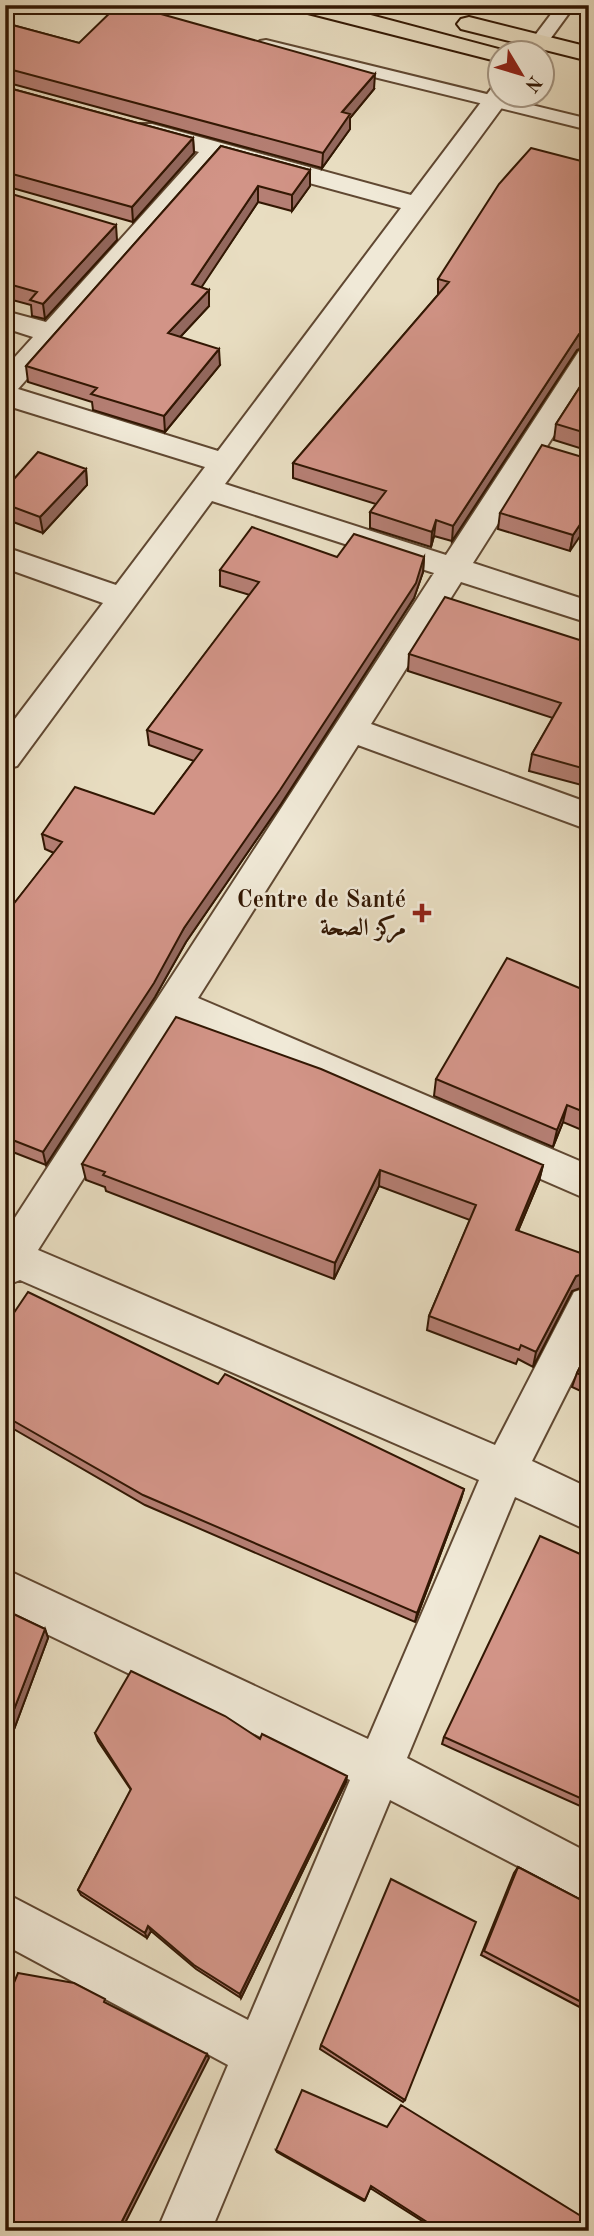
<svg xmlns="http://www.w3.org/2000/svg" width="594" height="2236" viewBox="0 0 594 2236" font-family="'Old Standard TT',Amiri,serif">
<rect width="100%" height="100%" fill="#e8ddc1"/>
<filter id="stains"><feTurbulence type="fractalNoise" baseFrequency=".00286" numOctaves="4"/><feColorMatrix values="0 0 0 0 .2 0 0 0 0 .09 0 0 0 0 .02 0 0 0 .5 -.17"/></filter>
<radialGradient id="worn" r=".72"><stop offset=".6" stop-color="#630" stop-opacity="0"/><stop offset="1" stop-color="#630" stop-opacity=".3"/></radialGradient>
<g fill="none" stroke-linecap="round" stroke-linejoin="round">
<!-- service casing -->
<g stroke="#604832" stroke-width="4">
<path id="service" d="M99 5H129L158 12 161 16 152 21 101 9Z
M558 5H575L545 46H533L530 42Z
M266 40 589 119V130L260 49 257 45 260 41Z"/>
</g>
<!-- minor casing -->
<g stroke="#604832" stroke-width="4">
<path id="minor" d="M500 87V94H512L225 484 446 555 579 351 589 348V380L473 563 589 601V623L461 582 371 724 589 803V830L358 745 198 998 589 1165V1200L182 1023 38 1250 495 1445 574 1292 589 1287V1348L532 1461 589 1488V1531L515 1497 407 1758 589 1853V1903L390 1800 211 2231H157L228 2065 5 1945V1893L248 2020 350 1780 5 1614V1569L368 1739 479 1480 20 1280 5 1286V1233L434 573 212 501 17 766 5 769V732L103 603 5 568V547L116 585 205 467 5 405V368L33 337 5 328V311L46 322 199 152 134 134 130 129 134 124H152L411 195 491 89ZM221 159 401 208 218 451 18 389Z"/>
</g>
<!-- trunk casing -->
<g stroke="#321703" stroke-width="4">
<path id="trunk" d="M292 5H333L510 52H500V62L296 10Z
M469 17 589 47V61L461 29 457 24 461 19Z"/>
</g>
<!-- service -->
<use href="#service" fill="#f0e9d7" fill-rule="evenodd"/>
<!-- minor -->
<use href="#minor" fill="#f0e9d7" fill-rule="evenodd"/>
<!-- trunk -->
<use href="#trunk" fill="#e8ddc1" fill-rule="evenodd"/>
</g>
<!-- wall -->
<path fill="#b57f74" stroke="#321703" stroke-width="2" d="M5 23 79 43 374 89 350 118V129L322 168 5 82Z
M5 87 193 138 194 153 133 222 5 186Z
M221 146 310 170V186L292 211 258 202 201 287 209 306 180 337 220 365 165 432 93 410 92 402 28 382 26 366Z
M589 163V346L577 350 452 541 434 536 431 547 370 528V512L376 504 293 478V463L438 295V279Z
M5 192 117 240 45 319 32 316 31 305 5 298Z
M589 373V451L554 440 556 424Z
M589 459 570 551 498 529 500 513Z
M86 469 87 485 43 533 5 519V489Z
M337 557H424L423 572 414 598 281 804 186 942 155 997 46 1165 5 1149V915L54 853 45 849 42 834 154 814 194 761 149 745 147 730 250 595 220 586V570Z
M589 643V787L529 771 532 754 553 718 408 671 409 654Z
M589 992V1133L563 1122 553 1147 434 1096 436 1079Z
M82 1164 543 1165 539 1181 518 1231 572 1291 533 1367 518 1359 516 1364 427 1330 429 1316 470 1220 379 1186 334 1279 106 1191 105 1187 86 1180Z
M5 1326 218 1384 464 1489 461 1499 415 1622 145 1505 5 1424Z
M589 1349V1395L572 1387 577 1373Z
M589 1558V1810L442 1744 444 1737Z
M5 1610 45 1629 48 1638 13 1732 5 1728Z
M95 1733 260 1739 346 1782 241 1998 196 1969 151 1931 147 1938 81 1895 78 1890 131 1790 98 1741Z
M518 1867 589 1904V2012L481 1955 514 1873Z
M321 2045 405 2100 403 2102 320 2049Z
M276 2150 589 2231H438L370 2188 365 2200 364 2201 277 2152Z"/>
<!-- shaded-wall -->
<path fill="#93685e" stroke="#321703" stroke-width="2" d="M5 5H19L5 19Z
M375 74 374 89 350 118V129L322 168 323 153 342 112Z
M193 138 194 153 133 222 132 207Z
M310 170V186L292 211V195Z
M258 186V202L193 300 192 284Z
M116 225 117 240 45 319 43 304Z
M209 290V306L169 349 168 333Z
M589 330 588 345 577 350 452 541 453 526 579 334Z
M219 349 220 365 165 432 164 416Z
M86 469 87 485 43 533 40 517Z
M589 511V523L570 551 573 535Z
M436 520 434 536 431 547 432 532Z
M424 557 423 572 414 598 281 804 186 942 155 997 46 1165 43 1152 184 928Z
M567 1105 563 1122 553 1147 557 1130Z
M543 1165 539 1181 512 1245 516 1230Z
M380 1170 379 1186 334 1279 335 1263Z
M589 1272V1285L572 1291 533 1367 536 1352 576 1276Z
M464 1489 461 1499 415 1622 417 1613Z
M45 1629 48 1638 13 1732 8 1725Z
M347 1776 346 1782 241 1998 240 1994Z
M148 1926 151 1931 147 1938 145 1933Z
M207 2054 209 2058 121 2231H117Z"/>
<!-- building -->
<path fill="#d29487" stroke="#321703" stroke-width="2" d="M118 5H129L375 74 342 112 350 114 323 153 5 68V23L79 43Z
M5 87 193 138 132 207 5 172Z
M221 146 310 170 292 195 258 186 192 284 209 290 168 333 219 349 164 416 91 394 97 388 26 366Z
M531 148 589 163V330L579 334 453 526 436 520 432 532 370 512 386 491 293 463 449 282 438 279 499 184Z
M5 192 116 225 43 304 30 300 37 292 5 283Z
M589 373V434L556 424Z
M542 445 589 459V511L573 535 500 513Z
M38 452 86 469 40 517 5 504V489Z
M252 527 337 557 354 534 424 557 416 583 280 790 184 928 154 983 43 1152 5 1137V915L62 842 42 834 75 787 154 814 202 750 147 730 259 582 220 570Z
M445 597 589 643V770L532 754 561 703 409 654Z
M507 958 589 992V1114L567 1105 557 1130 436 1079Z
M176 1017 321 1069 543 1165 516 1230 589 1256V1272L576 1276 536 1352 521 1345 519 1350 429 1316 476 1205 380 1170 335 1263 103 1175 105 1172 82 1164Z
M28 1292 218 1384 225 1374 464 1489 417 1613 143 1495 5 1416V1326Z
M589 1349V1379L577 1373Z
M540 1536 589 1558V1802L444 1737Z
M5 1610 45 1629 8 1725 5 1723Z
M131 1671 225 1716 260 1739 262 1734 347 1776 240 1994 194 1965 148 1926 145 1933 78 1890 131 1789 95 1733Z
M518 1867 589 1904V2006L484 1951Z
M391 1879 476 1922 405 2100 321 2045Z
M18 1973 74 1983 105 1999 104 2002 207 2054 117 2231H5V2004Z
M302 2090 387 2127 401 2105 589 2221V2231H441L371 2186 365 2200 276 2150Z"/>
<!-- markers -->
<path fill="#8f2418" stroke="#f0e9d7" stroke-width="2.5" d="M418.5 902.5h7v7h7v7h-7v7h-7v-7h-7v-7h7z"/>
<g text-anchor="middle" stroke-width="5" stroke-linejoin="round" paint-order="stroke">
<!-- poi labels -->
<g font-size="24" font-weight="bold" fill="#321703" stroke="#f0e9d7" text-anchor="end">
<text x="406" y="907">Centre de Santé<tspan x="406" dy="28">مركز الصحة</tspan></text>
</g>
</g>
<!-- margin -->
<rect width="594" height="2236" fill="none" stroke="#e8ddc1" stroke-width="28"/>
<rect x="7" y="7" width="580" height="2222" fill="none" stroke="#321703" stroke-width="3.5"/>
<rect x="14" y="14" width="566" height="2208" fill="none" stroke="#321703" stroke-width="2"/>
<!-- north arrow -->
<g transform="translate(521 74) rotate(128)"><circle r="33" fill="#f0e9d7" stroke="#a49582" stroke-width="2"/>
<path d="M0-5L12 26L0 18L-12 26Z" fill="#8f2418"/>
<text y="-10" font-size="19" font-weight="bold" text-anchor="middle" fill="#321703">N</text>
</g>
<rect width="100%" height="100%" filter="url(#stains)"/>
<rect width="100%" height="100%" fill="url(#worn)"/>
</svg>
